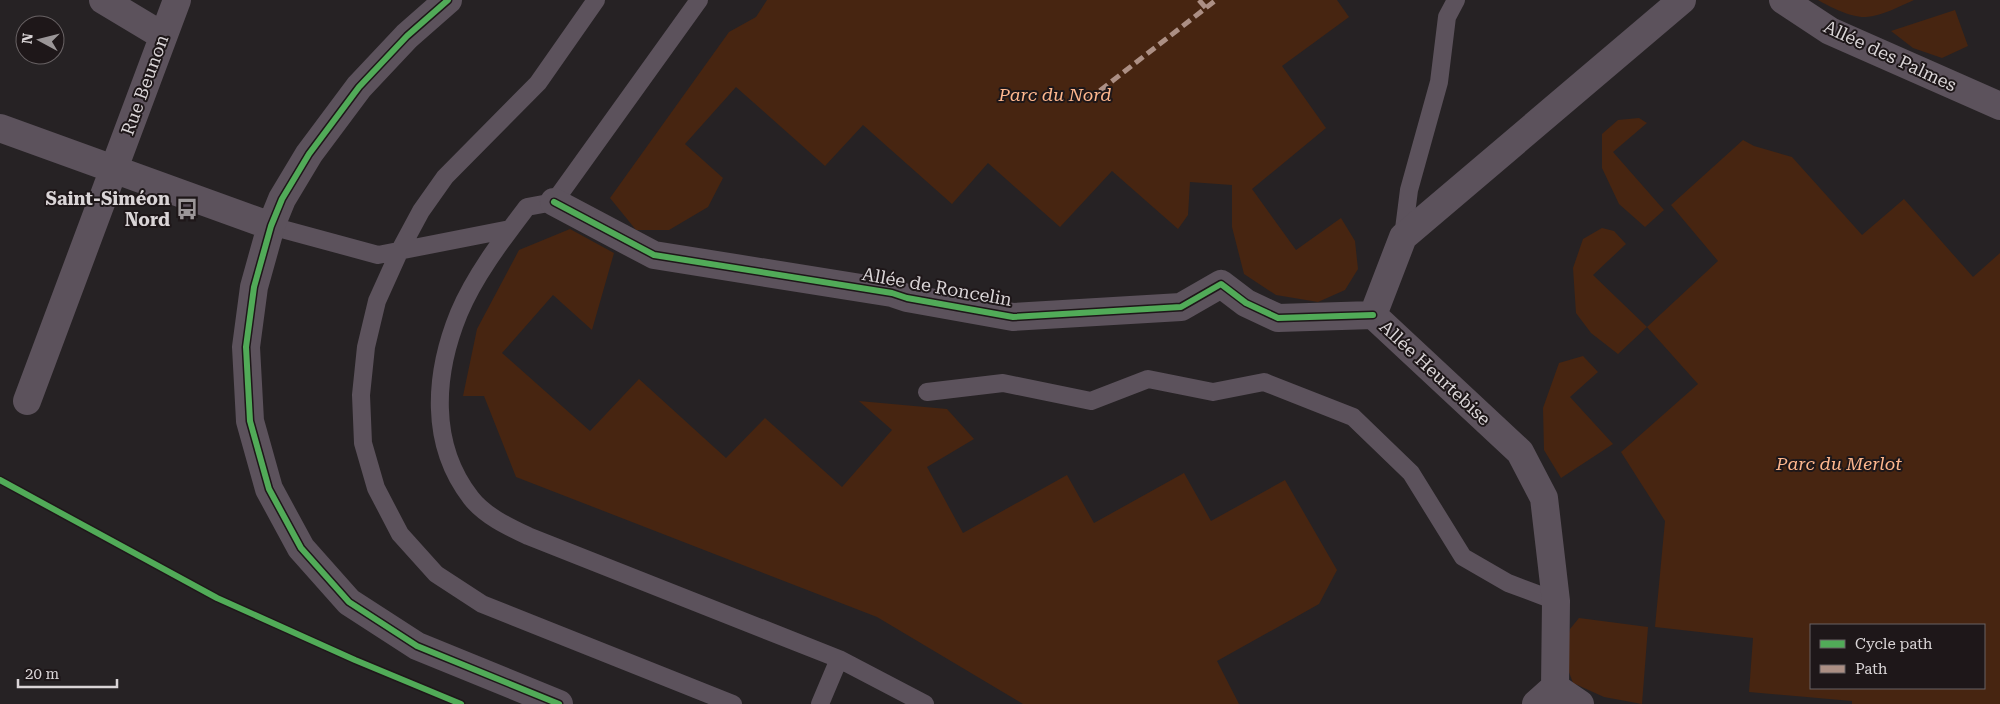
<svg xmlns="http://www.w3.org/2000/svg" width="2000" height="704" viewBox="0 0 2000 704" font-family="'Roboto Serif',serif">
<rect width="100%" height="100%" fill="#262224"/>
<!-- green -->
<path fill="#472511" fill-rule="evenodd" d="M767 0H1337L1349 17 1282 66 1326 128 1252 189 1296 250 1341 218 1355 241 1358 269 1345 290 1318 302 1276 295 1244 274 1232 227V185L1190 182 1188 215 1178 229 1112 171 1060 227 988 163 952 204 863 125 825 166 736 87 685 144 723 178 708 207 669 230H636L610 198 729 32 756 17Z
M1818 0H1914C1900 6 1882 16 1866 17 1852 18 1830 7 1818 0Z
M1955 10 1968 46 1942 58 1913 48 1891 31Z
M1639 118 1647 123 1613 152 1664 210 1645 227 1619 204 1602 168V134L1618 120Z
M1743 140 1754 146 1792 157 1862 235 1904 199 1973 277 2000 253V704H1852V701L1749 692 1753 638 1655 627 1665 521 1621 452 1698 384 1647 327 1618 354 1591 333 1576 313 1573 268 1583 239 1602 228 1614 231 1626 244 1593 275 1647 327 1718 261 1671 205ZM1811 625H1984V688H1811Z
M570 229 614 253 592 330 553 295 502 353 590 431 639 379 726 458 765 418 842 487 892 430 859 401 947 409 974 439 927 467 963 533 1067 475 1094 523 1184 473 1211 521 1285 480 1337 570 1319 604 1217 661 1239 704H1023L877 617 516 477 484 396H463L477 329 519 250Z
M1583 356 1598 372 1570 397 1613 444 1561 478 1544 450 1543 408 1559 363Z
M1579 618 1648 627 1642 704 1604 697 1573 683 1563 656 1570 629Z"/>
<g fill="none" stroke-linecap="round" stroke-linejoin="round">
<!-- service -->
<path stroke="#5c525c" stroke-width="18" d="M596 0 538 83 445 177 421 211 400 250 377 301 366 347 361 395 363 443 376 488 400 534 436 574 482 604 733 704
M699 0 554 202 527 207C502 240 475 275 459 313 434 374 429 444 471 498 485 516 509 527 528 536L839 659 925 704
M271 226 378 255 510 229
M1403 237 1409 190 1439 82 1447 17 1456 0
M927 392 1003 383 1091 401 1148 379 1213 392 1264 382 1353 417 1411 473 1463 557 1508 583 1556 601
M820 704 839 659"/>
<!-- minor -->
<path stroke="#5c525c" stroke-width="28" d="M103 0 163 36
M448 0 407 36 359 87 309 154 282 199 271 226 254 287 246 347 250 421 269 489 301 548 349 602 417 646 559 704
M1783 0 1830 31 2000 106
M0 128 271 226
M554 202 654 255 892 293 907 298 1013 317 1181 307 1221 284 1246 303 1278 318 1373 315
M1373 315 1520 452 1544 498 1556 601 1555 687 1536 704
M1373 315 1403 237 1682 0
M27 401 177 0
M1555 687 1580 704"/>
<!-- quiet -->
<path stroke="#ac8f84" stroke-width="5" stroke-dasharray="10 5" stroke-linecap="butt" d="M1199 0 1206 8
M1088 100 1216 0"/>
<!-- cycleway casing -->
<g stroke="#1e1719" stroke-width="9">
<path id="cycleway" d="M448 0 407 36 359 87 309 154 282 199 271 226 254 287 246 347 250 421 269 489 301 548 349 602 417 646 559 704
M554 202 654 255 892 293 907 298 1013 317 1181 307 1221 284 1246 303 1278 318 1373 315
M0 480 217 598 355 660 461 704"/>
</g>
<!-- cycleway -->
<use href="#cycleway" stroke="#51ab58" stroke-width="6"/>
</g>
<!-- icons -->
<defs>
<g id="bus-bare" transform="scale(1.725)"><path d="M-5-6H5V4H4V6H2V4H-2V6H-4V4H-5ZM-3.5-4V0h7V-4ZM-3.5 1.2v1.5H-2V1.2ZM2 1.2v1.5H3.5V1.2Z" fill="#9b9698" stroke="#1e1719" stroke-width="2.5" paint-order="stroke"/></g>
</defs>
<g fill-rule="evenodd">
<use href="#bus-bare" x="187" y="209"/>
</g>
<g text-anchor="middle" stroke-width="4" stroke-linejoin="round" paint-order="stroke">
<!-- street labels -->
<g font-size="18" fill="#dad5d7" stroke="#1e1719">
<text transform="translate(1890 56) rotate(25)" y="6">Allée des Palmes</text>
<text transform="translate(145 85) rotate(-70)" y="6">Rue Beunon</text>
<text transform="translate(937 287) rotate(10)" y="6">Allée de Roncelin</text>
<text transform="translate(1435 373) rotate(43)" y="6">Allée Heurtebise</text>
</g>
<!-- park labels -->
<g font-size="18" font-style="italic" fill="#feb78e" stroke="#1e1719">
<text x="1055" y="101">Parc du Nord</text>
<text x="1839" y="470">Parc du Merlot</text>
</g>
<!-- poi labels -->
<g font-size="18" font-weight="bold" fill="#dad5d7" stroke="#1e1719" text-anchor="end">
<text x="170" y="205">Saint-Siméon<tspan x="170" dy="21">Nord</tspan></text>
</g>
</g>
<!-- legend -->
<rect x="1810" y="624" width="175" height="65" fill="#1e1719" stroke="#696365"/>
<rect x="1820" y="640" width="25" height="8" fill="#51ab58" stroke="#696365"/>
<text x="1855" y="649" font-size="15" fill="#dad5d7">Cycle path</text>
<rect x="1820" y="665" width="25" height="8" fill="#ac8f84" stroke="#696365"/>
<text x="1855" y="674" font-size="15" fill="#dad5d7">Path</text>
<!-- north arrow -->
<g transform="translate(40 40) rotate(277)"><circle r="24" fill="#1e1719" stroke="#696365"/>
<path d="M0-4L9 19L0 12L-9 19Z" fill="#9b9698"/>
<text y="-8" font-size="14" font-weight="bold" text-anchor="middle" fill="#dad5d7">N</text>
</g>
<!-- scale -->
<path d="M18 679v8h99v-8" fill="none" stroke="#dad5d7" stroke-width="2.5"/>
<text x="25" y="679" font-size="15" fill="#dad5d7" stroke="#1e1719" stroke-width="4" paint-order="stroke">20 m</text>
</svg>
